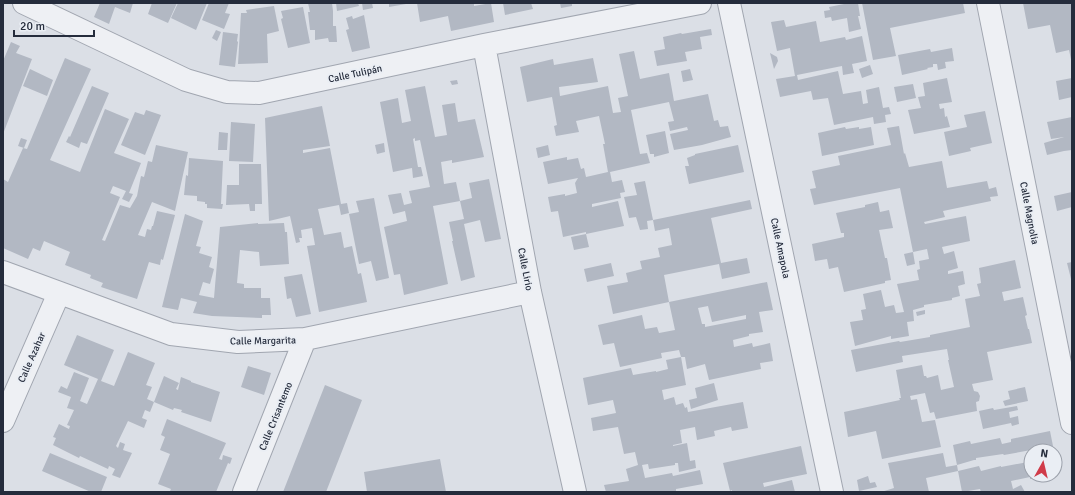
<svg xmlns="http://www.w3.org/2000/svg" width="1075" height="495" viewBox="0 0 1075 495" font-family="Signika,sans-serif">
<rect width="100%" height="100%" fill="#dbdfe6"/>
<!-- building -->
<path fill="#b2b8c3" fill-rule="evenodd" d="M100 3H133L130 13 115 7 109 24 94 17Z
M152 3H177L168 23 148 14Z
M178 3H207L196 30 171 18Z
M209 3H229L225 13 230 14 224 29 202 20Z
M308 3H332L333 11V26H336L337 42H329L328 38 315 40V30H310L308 12H310Z
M336 3H358L359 6 337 11Z
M362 3H372L373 8 363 10Z
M389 3H406V4L389 7Z
M417 3H474V6L491 3 494 22 451 31 448 16 420 22Z
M503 3H531L533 9 505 15Z
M560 3H572V6L561 8Z
M849 3H858L860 16H858L861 29 849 32 847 18 832 21 831 17 825 18 824 11 830 10 829 7Z
M862 3H963L965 13 890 28 896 56 873 60Z
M1023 3H1072V64L1069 50 1056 53 1050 25 1028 29Z
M274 6 279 31 267 34 268 63 238 64 241 13H247L246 10Z
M303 7 310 43 288 48 281 19 283 18 281 11Z
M364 15 370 48 352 52 346 30 349 29 346 18 352 16 353 19Z
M784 20 786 27 816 21 820 42 845 37 846 40 862 36 867 61 852 64 854 73 843 75 842 66 797 75 798 80 838 71 843 94 861 91 863 104 868 103 866 90 879 87 883 108 889 107 891 114 885 115 886 122 874 124 873 117 834 125 828 98 813 100 811 91 780 97 776 79 795 76 790 48 777 51 771 22Z
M711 29 712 35 700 37 702 49 685 52 687 61 657 66 654 51 665 49 663 37 681 33 682 34Z
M216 30 221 32 217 41 212 38Z
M223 32 238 34 237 41 238 42 235 67 219 65Z
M11 42 20 46 16 53 32 59 3 134V61Z
M952 48 954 61 945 62 946 68 938 70 937 64H933V67L927 68 928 69 902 75 898 55 930 49 931 52Z
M634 51 640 79 669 73 674 101 708 94 714 121 718 120 720 127 728 126 731 137 702 145 674 150 670 134 688 130 687 127 670 131 668 122 674 121 669 102 631 110 640 154 647 153 650 163 610 172 612 182 622 180 625 192 620 193 621 198 592 204V207L618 201 624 226 586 234V232L563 237 558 211 551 212 548 197 565 194V196L577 193 575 183 578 178 548 184 543 162 567 157V160L578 158 581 169 584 168 586 177 608 172 603 144H605L599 116 576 121 579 132 556 136 554 126 557 125 552 97 527 102 520 67 553 59 554 65 593 58 598 82 559 87 560 96 608 86 613 113 621 112 618 98 628 96 619 54Z
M770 53 777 57 778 61 774 69Z
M65 58 91 69 50 160 80 172 105 109 129 119 114 153 141 163 129 193 133 194 129 202 122 199 126 191 113 186 110 193 120 197 102 240 105 241 120 205 130 208 137 196 141 176 144 177 148 161 152 162 156 145 188 152 175 211 152 202 138 235 145 237 147 229 151 230 152 226H153L157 211 175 215 163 260 161 259 160 265 149 262 137 299 101 287 103 283 90 278 91 275 65 265 70 252 44 241 40 251 33 248 28 259 3 248V179L8 182 23 148 27 149Z
M870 65 873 74 862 78 859 69Z
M30 69 53 80 47 96 23 86Z
M690 69 693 80 683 82 681 71Z
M947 78 952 102 939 104 940 109 944 108 945 117 947 116 950 127 914 134 908 110 921 108 918 97 925 96 923 83Z
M1072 78V97L1059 100 1056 81Z
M457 80 458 84 452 85 450 81Z
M913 84 916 98 897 102 894 87Z
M92 86 109 93 87 144 81 142 79 148 66 142 69 136 70 137Z
M425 86 435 137 447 135 442 105 455 103 458 122 475 119 484 157 452 163V160L441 162 444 184 456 182 460 201 433 206 448 284 404 295 400 274 394 275 384 227 407 221 405 211 393 214 388 195 401 193 404 205 412 203 409 191 430 187 420 140 415 141V138L413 139 418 167H421L423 176 413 178 412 168 393 172 380 102 398 98 402 123 411 121 405 90Z
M322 106 330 146 303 150V153L330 148 341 204 347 203 349 213 341 215 339 205 318 209 324 235 341 232 344 248 352 246 358 274 361 273 367 302 319 312 307 246 315 245 312 228 301 230 302 238H299L300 242 296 243 290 216 269 221 265 118Z
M146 110 161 115 145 155 121 145 135 112 144 115Z
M985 111 992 143 970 148 971 151 949 156 944 132 967 127 964 115Z
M1072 117V150L1064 151 1047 155 1044 143 1064 137 1051 139 1047 122Z
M231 122 255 124 253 162 229 161Z
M899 126 904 154 905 153 909 167 942 161 947 188 987 181 989 189 996 187 998 196 990 197 991 201 943 211 945 217 924 222 925 224 966 216 970 241 942 247 944 254 954 251 958 268 948 271V274L963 271 965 284 958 286 960 296 952 298V300L924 305V307L913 310 914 321 907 322 909 336 891 339V336L855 346 850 322 863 320 861 310 866 309 863 294 881 290 885 307 894 305 896 313 904 312 897 284 919 280 917 270 920 269 919 261 929 259 927 249 913 252 915 264 907 266 904 254 913 252 900 188 814 205 810 189 816 188 812 171 840 165 838 156 891 145 887 128Z
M845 127 846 129 859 127V129L871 127 874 145 822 156 818 133Z
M665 131 669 153 654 157V154H650L646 135Z
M219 132 228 133 227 150H218Z
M21 138 27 140 24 148 18 146Z
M384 143 385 152 377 154 375 145Z
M548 145 550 155 538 158 536 148Z
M738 145 744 172 689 184 685 166H689L687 158 695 155V154Z
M189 158 223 161 221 204H223L222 209 207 208V204H205V202L197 201V196L184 195 186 175 188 176Z
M239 164H261L262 204H255V211H250L249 204 226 205 227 185H239Z
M489 179 501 239 485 242 480 220 464 224 475 277 461 281 452 241H453L449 222 464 219 460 201 472 198 469 183Z
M645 181 653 220 647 221 648 229 640 230 636 217 629 218 624 197 637 195 634 183Z
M1072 192V207L1057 211 1054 196Z
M374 198 389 278 376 281 371 261 359 264 349 214 359 212 356 201Z
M750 200 752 209 711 218 721 263 747 258 750 273 722 279 719 264 664 275 669 302 613 314 607 286 628 282 626 273 642 269 640 261 660 257 658 248 672 245 669 228 655 231 653 220Z
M878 202 880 212 889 210 893 228 879 230 885 258H887L891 280 885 281V283L844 292 838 267 829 269 827 259 815 261 812 244 844 237V233H841L836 213 865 207V205Z
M185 214 203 221 196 246 201 247 199 253 212 257 209 267 214 269 210 284 203 282 199 295 214 298 220 227 258 223V224L284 223 285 232H287L289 264 260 266 259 252 240 250 237 283 244 284V288H261V298H270L271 315H262V318L212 316 193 313 197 302 181 298 178 310 162 307Z
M586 234 589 247 574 250 571 237Z
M1015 260 1021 288 1002 292 1004 301 1023 297 1027 315 1025 316 1028 329H1029L1032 343 987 352 993 380 972 384 974 391 978 392 980 396 979 401 976 402 977 411 936 419 934 412 930 413 925 393 910 396 911 400 917 399 922 422 935 420 941 447 882 459 876 431 848 437 844 412 900 400 899 398H901L896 370 922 365 924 376H926L927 378 938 375 941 390 954 387 948 360H949L947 349 902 356 903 362 856 372 851 350 899 341 900 342 930 337V335L970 327 965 299 980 296 977 284 981 283 979 268Z
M1072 262V279H1071L1067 263Z
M611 263 614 276 587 282 584 269Z
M302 274 311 314 296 317 291 298 287 299 284 277Z
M767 282 773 310 759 312 763 332 749 334V336L733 340 734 347 752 343 753 347 770 343 773 361 760 363 761 369 709 380 705 364 687 369 685 357H681L686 385 662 390 664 400 674 397 676 405 683 403 685 408 687 407 688 412 743 402 748 428 732 431 731 427 714 431 715 436 697 440 695 427 680 430 682 443 673 445V446L687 443 690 461 695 460 696 468 679 472 678 463H675V465L649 469 648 464 642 465 645 478 672 473 673 476 700 470 703 484 676 489V491L672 492H606L604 485 629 481 626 469 638 465 635 452 624 454 618 427 593 431 591 418 616 413 613 400 588 405 583 378 631 368 633 375 656 371V372L668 369 666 360 681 357 679 350 661 353 662 358 620 367 614 343 603 345 598 325 642 315 645 329 657 327 659 333 675 330 669 302ZM708 306 712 322 746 315V319L705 327V324H702L698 308Z
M925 310V314L917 316 916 312Z
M77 335 114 350 101 381 114 386 128 352 155 363 146 385 152 387 147 399 154 402 150 412 145 410 142 418 147 420 144 428 128 421 116 446 118 448 120 442 125 444 123 450 132 453 120 478 112 475 115 469 109 466 108 469 80 456 79 458 53 445 56 438 53 437 59 424 69 429 70 426 67 425 74 410 67 408 71 397 58 392 61 386 67 389 74 372 89 378 80 401 87 404 98 379 64 365Z
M248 366 271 373 264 395 241 387Z
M164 376 179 383 176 389 178 390 181 377 191 381V382L220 392 211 422 181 412 182 410 174 408 173 410 154 402Z
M714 383 718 400 691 409 689 400 697 398 695 388Z
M325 385 362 400 326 492H283Z
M1025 387 1028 401 1005 406 1003 401 1010 399 1008 391Z
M1017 406 1018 410 1009 412 1010 418 1018 416 1019 424 1012 426 1011 423 983 429 979 411 993 408 994 410Z
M167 419 226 443 219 459 222 460 223 455 232 458 230 464 228 463 216 492H173L170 491 171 489 158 484 170 454 160 450 165 437 161 435Z
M1050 431 1053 446 1004 455 1003 454 976 458V460H974L957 465 958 471 926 478 929 492H881L894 488 888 463 943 453 946 467 957 465 953 445 970 441 971 444 1000 438 1002 444 1011 442V439Z
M801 446 807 474 763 483 764 487 792 480 795 492H732V490L730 491 723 463Z
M50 453 107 477 101 492H91L42 471Z
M1031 456V475H1044L1030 479V477L1011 481 1013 489 1021 485 1025 492H1005V491L999 492H981L980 489 962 492 958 471 979 466 981 471 1001 466V467L1028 462 1027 458Z
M1055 457 1060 471 1055 473Z
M440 459 446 492H367L364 472Z
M868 476 870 483 875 482 877 487 859 491 857 480Z"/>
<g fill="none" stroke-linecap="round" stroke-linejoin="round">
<!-- minor casing -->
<g stroke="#a1a6b0" stroke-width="24">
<path id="minor" d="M24 3 186 80 227 92 259 93 484 45 700 3
M729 3 832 492
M988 3 1072 423
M484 45 530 292 575 492
M3 272 171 334 238 342 305 339 530 292
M3 421 59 293
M244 492 305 339"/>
</g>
<!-- minor -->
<use href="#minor" stroke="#eef0f4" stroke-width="22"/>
</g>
<g text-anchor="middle" stroke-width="4" stroke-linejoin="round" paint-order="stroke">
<!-- street labels -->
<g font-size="10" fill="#252c3c" stroke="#eaeef4">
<text transform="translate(355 73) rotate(-12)" y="4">Calle Tulipán</text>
<text transform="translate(1030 213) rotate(79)" y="4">Calle Magnolia</text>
<text transform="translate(781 248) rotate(78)" y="4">Calle Amapola</text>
<text transform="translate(526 269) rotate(79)" y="4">Calle Lirio</text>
<text transform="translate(263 340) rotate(-1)" y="4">Calle Margarita</text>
<text transform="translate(31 357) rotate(-66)" y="4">Calle Azahar</text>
<text transform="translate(275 416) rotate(-68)" y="4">Calle Crisantemo</text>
</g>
</g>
<!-- border -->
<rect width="1075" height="495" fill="none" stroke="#252c3c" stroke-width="8"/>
<!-- north arrow -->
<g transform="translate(1043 463) rotate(8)"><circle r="19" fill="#eaeef4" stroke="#9ba0aa"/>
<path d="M0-3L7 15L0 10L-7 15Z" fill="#d03b49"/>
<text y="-6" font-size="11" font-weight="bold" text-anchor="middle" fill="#252c3c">N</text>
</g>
<!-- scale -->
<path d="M14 30v6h80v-6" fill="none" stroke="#252c3c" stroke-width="2"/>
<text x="20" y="30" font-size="12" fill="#252c3c" stroke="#eaeef4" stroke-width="3" paint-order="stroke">20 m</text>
</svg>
